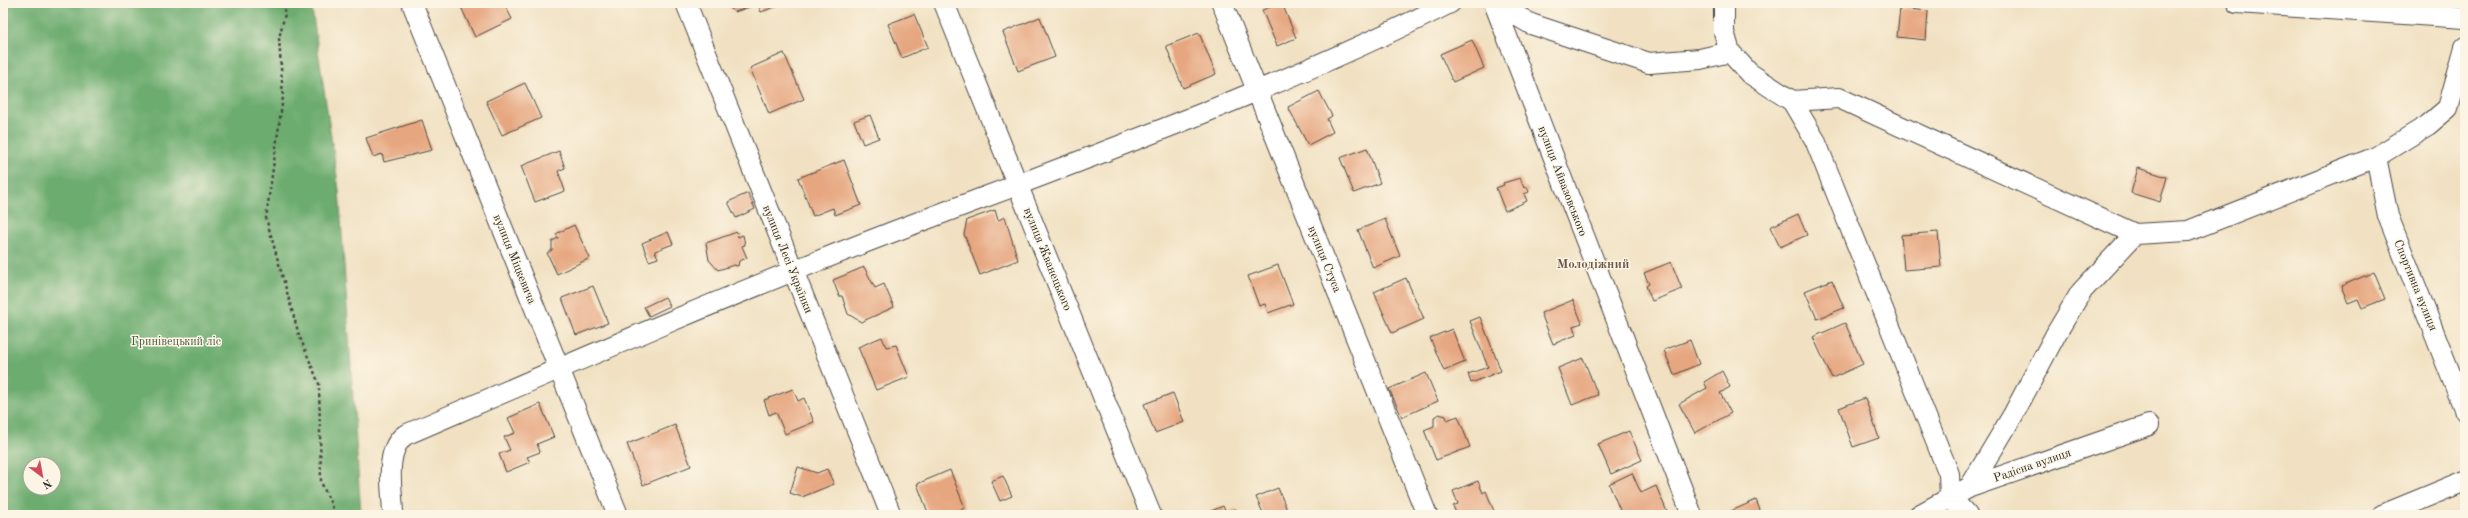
<svg xmlns="http://www.w3.org/2000/svg" width="2468" height="518" viewBox="0 0 2468 518" font-family="'Old Standard TT',serif">
<rect width="100%" height="100%" fill="#fcf5e5"/>
<filter id="ink" filterUnits="userSpaceOnUse"><feTurbulence type="fractalNoise" baseFrequency=".025" numOctaves="2"/><feDisplacementMap in="SourceGraphic" scale="8" xChannelSelector="R" yChannelSelector="G"/><feConvolveMatrix kernelMatrix="1 2 1 2 8 2 1 2 1" color-interpolation-filters="sRGB"/></filter>
<filter id="wash" filterUnits="userSpaceOnUse"><feTurbulence type="fractalNoise" baseFrequency=".012" numOctaves="4" result="noise"/><feDisplacementMap in="SourceGraphic" scale="16" xChannelSelector="R" yChannelSelector="G"/><feGaussianBlur stdDeviation="0.9" result="paint"/><feColorMatrix in="noise" values="0 0 0 0 0 0 0 0 0 0 0 0 0 0 0 0 0 1.4 0 .05"/><feComposite in="paint" operator="in"/></filter>
<g filter="url(#wash)">
<rect width="100%" height="100%" fill="#f1e1c2"/>
<!-- forest -->
<path fill="#6cac6e" stroke="#4c6c4c" fill-rule="evenodd" d="M3 3H311L339 190 361 515H3ZM30 464H54V488H30Z"/>
<g id="blocks">
<!-- building -->
<path fill="#e6a67f" d="M459 3H504L512 19 475 37Z
M724 3H785L761 12 758 4 735 12Z
M1282 3 1296 38 1277 46 1262 10Z
M1900 8 1928 11 1926 40 1897 37Z
M914 14 928 47 902 58 888 24Z
M1040 17 1055 57 1018 71 1003 32Z
M1199 33 1216 74 1183 88 1166 46Z
M1472 40 1484 68 1453 82 1440 54Z
M784 53 804 99 769 114 750 68Z
M525 83 541 118 502 135 486 101Z
M1319 91 1332 116 1327 119 1333 132 1308 145 1288 107Z
M870 115 879 138 863 144 854 121Z
M422 120 432 150 384 162 382 154 373 157 366 138Z
M1367 148 1380 183 1354 193 1340 158Z
M559 151 565 168 558 171 565 191 535 202 521 166Z
M844 160 861 205 835 215 833 208 813 216 798 178Z
M2138 168 2167 177 2160 202 2131 193Z
M1520 178 1524 188 1527 187 1529 192 1524 194 1527 201 1505 211 1496 188 1504 185 1503 183Z
M748 193 755 209 736 218 728 202Z
M995 210 998 220 1005 217 1018 260 980 275 964 234 967 220Z
M1798 214 1807 235 1780 247 1770 227Z
M1385 219 1400 256 1373 268 1358 230Z
M574 225 590 258 557 274 547 253 552 250V241L558 238 556 234Z
M668 232 673 244 655 251 658 258 649 261 642 243Z
M737 232 738 237 743 235 745 245 742 246 747 258 739 261 738 266 734 265 718 270 709 260 706 243Z
M1938 232 1941 267 1904 270 1901 235Z
M1671 262 1682 289 1652 301 1646 286 1649 284 1644 273Z
M1278 265 1293 304 1268 313 1265 304 1259 306 1248 276Z
M864 267 875 288 884 284 894 307 861 322 848 314 842 296H839L833 280Z
M2374 272 2385 299 2362 308 2358 299 2348 303 2341 286Z
M1406 278 1424 319 1392 333 1374 292Z
M1832 280 1844 308 1817 319 1805 291Z
M593 286 608 323 576 335 562 298Z
M665 297 670 306 649 316 644 307Z
M1573 300 1582 323 1573 326 1576 335 1553 344 1541 313Z
M1480 317 1501 371 1471 383 1468 374 1488 367 1470 321Z
M1845 323 1863 364 1832 378 1813 337Z
M1452 329 1465 362 1444 371 1430 338Z
M882 337 886 347 896 345 909 377 876 390 858 347Z
M1690 340 1699 364 1674 375 1664 350Z
M1583 358 1598 395 1572 405 1558 368Z
M1722 371 1730 387 1720 393 1731 413 1695 433 1679 404 1707 388 1704 382Z
M1426 373 1438 401 1402 417 1389 389Z
M793 389 798 401 804 398 814 422 785 434 776 412 769 415 764 400Z
M1173 393 1184 422 1155 433 1144 404Z
M1865 398 1879 438 1853 447 1839 408Z
M540 404 554 437 537 444 540 452 527 457 530 462 506 472 499 454 510 450 504 437 515 433 508 418Z
M1439 414 1446 416 1447 420 1458 416 1470 447 1436 460 1424 430 1434 426V417Z
M675 425 691 466 643 485 627 444Z
M1629 431 1642 460 1611 474 1598 444Z
M798 467 817 473 827 469 834 484 802 497 790 493Z
M950 470 965 508 946 515H929L917 484Z
M1632 473 1641 493 1656 486 1668 514 1622 515 1609 484Z
M1003 476 1012 496 1000 501 991 481Z
M1478 481 1483 493 1486 491 1494 511 1485 515H1457L1453 506 1458 504 1453 491Z
M1278 488 1289 515H1264L1256 497Z
M1756 500 1762 515H1731L1729 512Z
M1223 506 1226 513 1236 509 1239 515H1202Z"/>
</g>
</g>
<g filter="url(#ink)">
<use href="#blocks" fill-opacity="0" stroke="#494642" stroke-width="1"/>
<g fill="none" stroke-linecap="round" stroke-linejoin="round">
<!-- street casing -->
<g stroke="#494642" stroke-width="22">
<path id="street" d="M412 3 618 515
M686 3 891 515
M944 3 1151 515
M1222 3 1427 515
M1494 3 1692 515
M1495 3 1531 24 1649 63 1700 59 1730 52
M1724 3V32L1730 52 1749 73 1792 101 1815 140 1949 474 1950 497 1967 515
M2237 3 2465 18
M1792 101 1839 98 2135 234 2188 231 2376 157 2428 125 2448 108 2465 47
M2376 157 2388 216 2465 411
M1970 487 2013 415 2057 332 2081 292 2135 234
M393 515C393 491 383 451 405 435 563 367 721 298 882 236 1073 163 1267 95 1450 3
M1919 515 1970 487 2149 425
M2382 515 2465 481"/>
</g>
<!-- path -->
<path stroke="#494642" stroke-width="2.5" stroke-dasharray="3 3" stroke-linecap="butt" d="M283 3 285 14 279 38 283 97 266 218 299 335 319 384 321 482 336 515"/>
<!-- street -->
<use href="#street" stroke="#fff" stroke-width="20"/>
</g>
</g>
<g text-anchor="middle" stroke-width="3" stroke-linejoin="round" paint-order="stroke">
<!-- street labels -->
<g font-size="12" fill="#2b2b2b" stroke="#fcf5e5">
<text transform="translate(1563 181) rotate(69)" y="4">вулиця Айвазовського</text>
<text transform="translate(515 259) rotate(68)" y="4">вулиця Міцкевича</text>
<text transform="translate(788 259) rotate(68)" y="4">вулиця Лесі Українки</text>
<text transform="translate(1048 259) rotate(68)" y="4">вулиця Жванецького</text>
<text transform="translate(1325 259) rotate(68)" y="4">вулиця Стуса</text>
<text transform="translate(2416 285) rotate(68)" y="4">Спортивна вулиця</text>
<text transform="translate(2032 465) rotate(-19)" y="4">Радісна вулиця</text>
</g>
<!-- park labels -->
<g font-size="12" fill="#465a44" stroke="#fcf5e5">
<text x="176" y="345">Гринівецький ліс</text>
</g>
<!-- neighbourhood labels -->
<g font-size="13" font-weight="bold" fill="#6c5648" stroke="#fcf5e5">
<text x="1593" y="268">Молодіжний</text>
</g>
</g>
<!-- margin -->
<rect width="2468" height="518" fill="none" stroke="#fcf5e5" stroke-width="16"/>
<!-- north arrow -->
<g transform="translate(42 476) rotate(148)"><circle r="19" fill="#fcf5e5" stroke="#a8a49b"/>
<path d="M0-3L7 15L0 10L-7 15Z" fill="#d1495b"/>
<text y="-6" font-size="11" font-weight="bold" text-anchor="middle" fill="#2b2b2b">N</text>
</g>
</svg>
